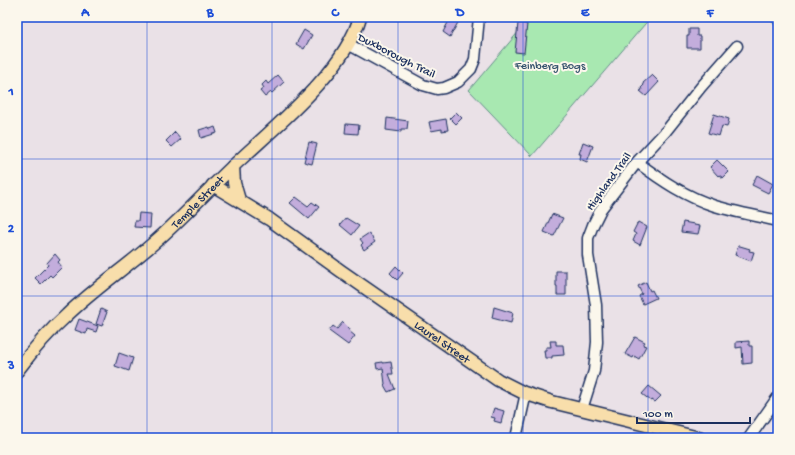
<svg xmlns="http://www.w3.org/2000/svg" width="795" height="455" viewBox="0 0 795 455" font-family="'Gochi Hand',sans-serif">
<rect width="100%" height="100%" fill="#eae1e7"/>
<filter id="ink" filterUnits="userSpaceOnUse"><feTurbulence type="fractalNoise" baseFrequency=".025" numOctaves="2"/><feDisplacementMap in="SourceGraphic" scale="8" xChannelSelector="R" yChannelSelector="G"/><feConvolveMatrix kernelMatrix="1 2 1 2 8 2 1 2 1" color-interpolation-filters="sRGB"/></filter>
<g filter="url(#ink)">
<!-- green -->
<path fill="#a8e8b1" stroke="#628c88" d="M531 17H651L532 156 469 90Z
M768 17H778V29Z"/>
<!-- building -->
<path fill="#c3addc" stroke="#1b2f5e" d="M451 17H461L450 37 443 32Z
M518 23 527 24 524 53 515 52Z
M689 29H697V36H700V48H687V36H689Z
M304 30 312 35 304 49 296 44Z
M278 75 284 82 272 93 271 92 265 97 260 91 264 88 262 85 266 81 268 84Z
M652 75 659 82 646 96 640 91 642 90 641 88 644 85 643 83Z
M456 112 462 118 456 124 450 118Z
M714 114 729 119 727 127 722 126 719 136 708 133Z
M387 118 408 121 407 129H401V132L386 130Z
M446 119 448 130 442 131V129L431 131 429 122Z
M346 124 359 125 358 134 345 133Z
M209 127 210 129 215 127 217 133 201 138 199 130Z
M175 132 181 139 172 147 166 141Z
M309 142 317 144 312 164 304 162Z
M583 142 593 146 587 162 580 159 581 154H579Z
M717 160 729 172 723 178 719 175 718 176 710 167Z
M757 175 773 184 768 193 752 185Z
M296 197 308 206 312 202 319 207 309 219 290 203Z
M139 213 151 214 150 228 134 227 135 221H138Z
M552 214 563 218 554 236 544 232Z
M346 218 359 226 352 235 340 225Z
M638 222 647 227 640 245 633 241 636 234 633 232Z
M683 222 694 224V225L700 226 698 234 681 232Z
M369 233 375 242 364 250 361 245 363 243 360 239Z
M738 246H740L750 249 749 251 754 252 751 261 735 255Z
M55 254 60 260 58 262 62 267 52 277 50 275 41 284 35 278 48 265 47 263Z
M396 266 403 273 397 280 390 273Z
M556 271H566V295H557V286H556Z
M646 282 650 291 652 290 656 298 643 304 639 296 642 294 638 286Z
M494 307 513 313 511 323 492 318Z
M101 309 107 312 102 326 96 324Z
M79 319 98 326 96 332 87 329 86 334 75 330Z
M343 322 350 329 349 331 355 336 348 345 329 331 333 326 337 329Z
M635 337 645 342 643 345 646 346 639 359 634 356 633 358 625 354Z
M550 341H556V345H563L564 355 552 356V358H545L544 350H546V347H551Z
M749 341V346H752V363L743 364 742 347 736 348V342Z
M119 353 133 358 129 371 115 366Z
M383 362V363L391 362 393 374H389L395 389 388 392 384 385 385 384 383 368 377 369 376 363Z
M649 386 661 396 655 402 652 400 651 401 642 394Z
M494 408 504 411 501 423 494 421 495 418 491 417Z"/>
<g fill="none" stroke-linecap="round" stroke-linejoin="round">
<!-- minor casing -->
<g stroke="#1b2f5e" stroke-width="13">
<path id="minor" d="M348 44 423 85 437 89 444 88 458 82 471 69 475 59 479 17
M637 162C661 180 686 197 715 206 735 212 757 216 778 221
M582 409 594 371 597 342 596 305 588 255V238L593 225 601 209 637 162 666 131 701 87 737 46
M516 438 526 393
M749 438 778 397"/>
</g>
<!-- major casing -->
<g stroke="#1b2f5e" stroke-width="15">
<g id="major">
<path d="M233 166 234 183 239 200"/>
<path id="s1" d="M213 185 269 219 341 271 498 380 524 393 552 402 699 438"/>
<path id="s2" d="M17 371C32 351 48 332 67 315 95 288 127 267 156 241 186 215 213 184 243 157 281 122 346 68 360 17"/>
</g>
</g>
<!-- minor -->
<use href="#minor" stroke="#fbf7ec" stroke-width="10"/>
<!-- major -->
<use href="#major" stroke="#f8deab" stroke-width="12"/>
</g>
</g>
<!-- grid -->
<path fill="none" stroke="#1d4ed8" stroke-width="1" stroke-opacity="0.55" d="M147 17V438M272 17V438M398 17V438M523 17V438M648 17V438M17 159H778M17 296H778"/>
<g text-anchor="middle" stroke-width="4" stroke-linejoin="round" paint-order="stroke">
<!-- street labels -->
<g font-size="12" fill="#1b2f5e" stroke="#fbf7ec">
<text transform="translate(397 55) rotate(27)" y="4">Duxborough Trail</text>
<text transform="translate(608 181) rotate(-54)" y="4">Highland Trail</text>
<text dy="4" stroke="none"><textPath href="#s2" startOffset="248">Temple Street</textPath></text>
<text dy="4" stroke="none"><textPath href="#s1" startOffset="278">Laurel Street</textPath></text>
</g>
<!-- park labels -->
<g font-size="12" fill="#37546f" stroke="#fbf7ec">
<text x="550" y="69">Feinberg Bogs</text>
</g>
</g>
<!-- margin -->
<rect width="795" height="455" fill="none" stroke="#fbf7ec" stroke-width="44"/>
<!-- scale -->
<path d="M637 417v6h113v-6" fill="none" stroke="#1b2f5e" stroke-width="2"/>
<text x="643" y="417" font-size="12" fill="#1b2f5e" stroke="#fbf7ec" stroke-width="3" paint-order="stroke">100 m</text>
<rect x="22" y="22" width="751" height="411" fill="none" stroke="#1d4ed8" stroke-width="1.5"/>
<g font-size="13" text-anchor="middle" font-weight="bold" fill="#1d4ed8">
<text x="85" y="16">A</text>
<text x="210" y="16">B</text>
<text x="335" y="16">C</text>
<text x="460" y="16">D</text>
<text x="585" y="16">E</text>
<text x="710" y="16">F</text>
<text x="11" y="95">1</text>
<text x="11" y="232">2</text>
<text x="11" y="369">3</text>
</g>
</svg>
